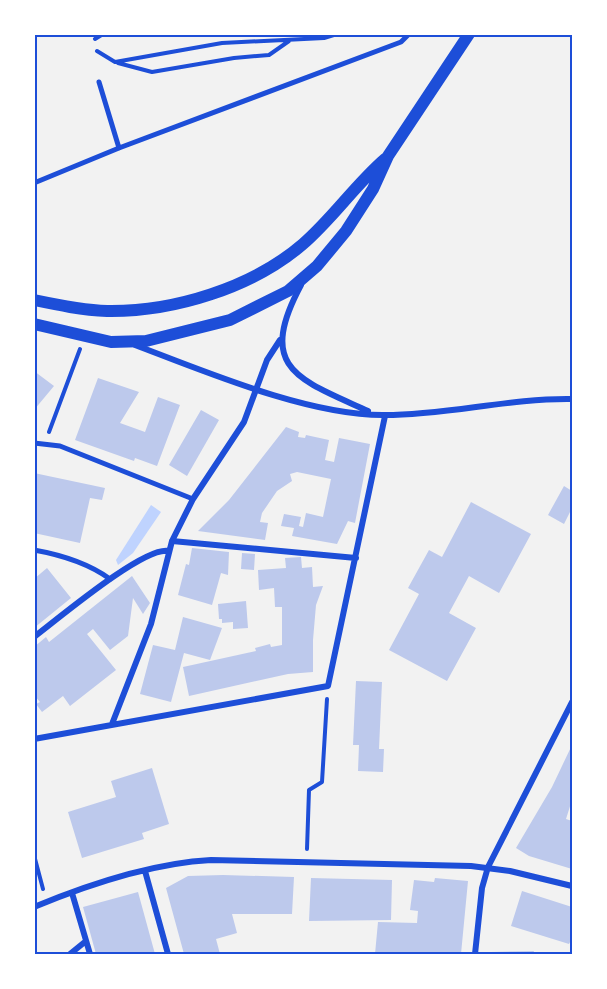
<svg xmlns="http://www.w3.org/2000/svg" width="607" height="989" viewBox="0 0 607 989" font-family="Commissioner,sans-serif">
<rect width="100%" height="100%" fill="#f2f2f2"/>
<!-- water -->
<path fill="#bfd3fe" d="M151 505 161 512 133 553 118 565 116 560Z"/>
<!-- building -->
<path fill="#bdc9ec" d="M34 371 54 386 34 410Z
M98 378 139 392 120 423 145 432 158 397 180 405 157 466 135 458 134 461 75 440Z
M201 410 219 420 187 476 169 465Z
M286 427 299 432 298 437 305 438 306 435 329 440 325 460 334 462 339 438 370 444 355 523 348 521 337 544 292 536 294 528 281 526 284 514 301 517 299 526 303 527 306 513 323 517 331 479 297 472 290 474 292 481 277 491 262 513 260 522 268 523 265 540 198 531 229 500Z
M34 473 105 488 102 500 90 498 80 543 34 533Z
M564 486 572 491V508L564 524 548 515Z
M471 502 531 534 499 593 469 576 449 613 476 628 447 681 389 650 419 594 408 588 429 550 442 557Z
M192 548 229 552 228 575 221 573 212 605 178 595 186 564 189 565Z
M242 553 255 554 254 570 241 569Z
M301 557 302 568 312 567 313 587 323 586 316 605 313 640V672L288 674 189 696 183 667 256 651 255 648 270 644 271 647 282 645V607H275L274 588 259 590 258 570 286 568 285 558Z
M47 568 71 598 34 628V579Z
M132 576 150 603 143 614 133 598 128 636 110 650 93 629 87 634 116 670 70 706 63 696 42 712 36 704 40 702 34 695V647L46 637 49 642Z
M246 601 248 628 233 629V622L222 623V619H219L218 604Z
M183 617 222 628 210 660 184 653 171 702 140 694 153 645 175 650Z
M356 681 382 682 379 749H384L383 772 358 771 359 745H353Z
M572 745V800L566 819 572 821V869L529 856 516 848 552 787Z
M152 768 169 824 142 833 144 839 82 858 68 812 116 797 111 781Z
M223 875 294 877 292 914H232L237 933 216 939 220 954H184L166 888 188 876Z
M311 878 392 880 391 920 309 921Z
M435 878 468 881 461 954H375L378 922 417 923 418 911 410 910 414 880 434 882Z
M522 891 572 907V938L569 944 511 926Z
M138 892 155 954H96L83 907Z
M534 951 533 954H491V952Z"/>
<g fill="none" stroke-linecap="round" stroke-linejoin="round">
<!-- path -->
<path stroke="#1d4ed8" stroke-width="4" d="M95 39 103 34
M97 51 115 62 222 43 324 38 337 34
M118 63 152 72 234 58 269 55 289 41
M49 432 80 349
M307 849 309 790 322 782 327 699
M34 855 43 889"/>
<!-- pedestrian -->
<path stroke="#1d4ed8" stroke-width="5" d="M99 82 119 148
M34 183 119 148 401 42 409 34
M34 443 60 446 193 499
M34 550C62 555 88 563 110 579"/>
<!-- minor -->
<path stroke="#1d4ed8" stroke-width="6" d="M301 285C256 369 298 379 368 411
M135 345C206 372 310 416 385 415 448 415 509 398 572 399
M172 541 356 558
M34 637C58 619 143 547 168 551
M112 724 151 624 172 541 193 499 244 422 267 360 280 340
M34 739 328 686 385 416
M145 871 168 954
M72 893 90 954
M34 907C87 885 154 863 211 860L471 866 510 871 572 886
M70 954 86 941
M475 954 482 888 488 867 572 702"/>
<!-- secondary -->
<path stroke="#1d4ed8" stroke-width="12" d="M34 300C58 305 82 310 107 311 173 312 252 288 303 244 333 218 355 185 385 159
M34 324 111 342 146 341 230 320 288 291 317 266 346 231 373 189 388 156 469 34"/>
</g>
<!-- border -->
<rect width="607" height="989" fill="none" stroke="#ffffff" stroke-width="72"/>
<rect x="36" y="36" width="535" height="917" fill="none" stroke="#1d4ed8" stroke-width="2"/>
</svg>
